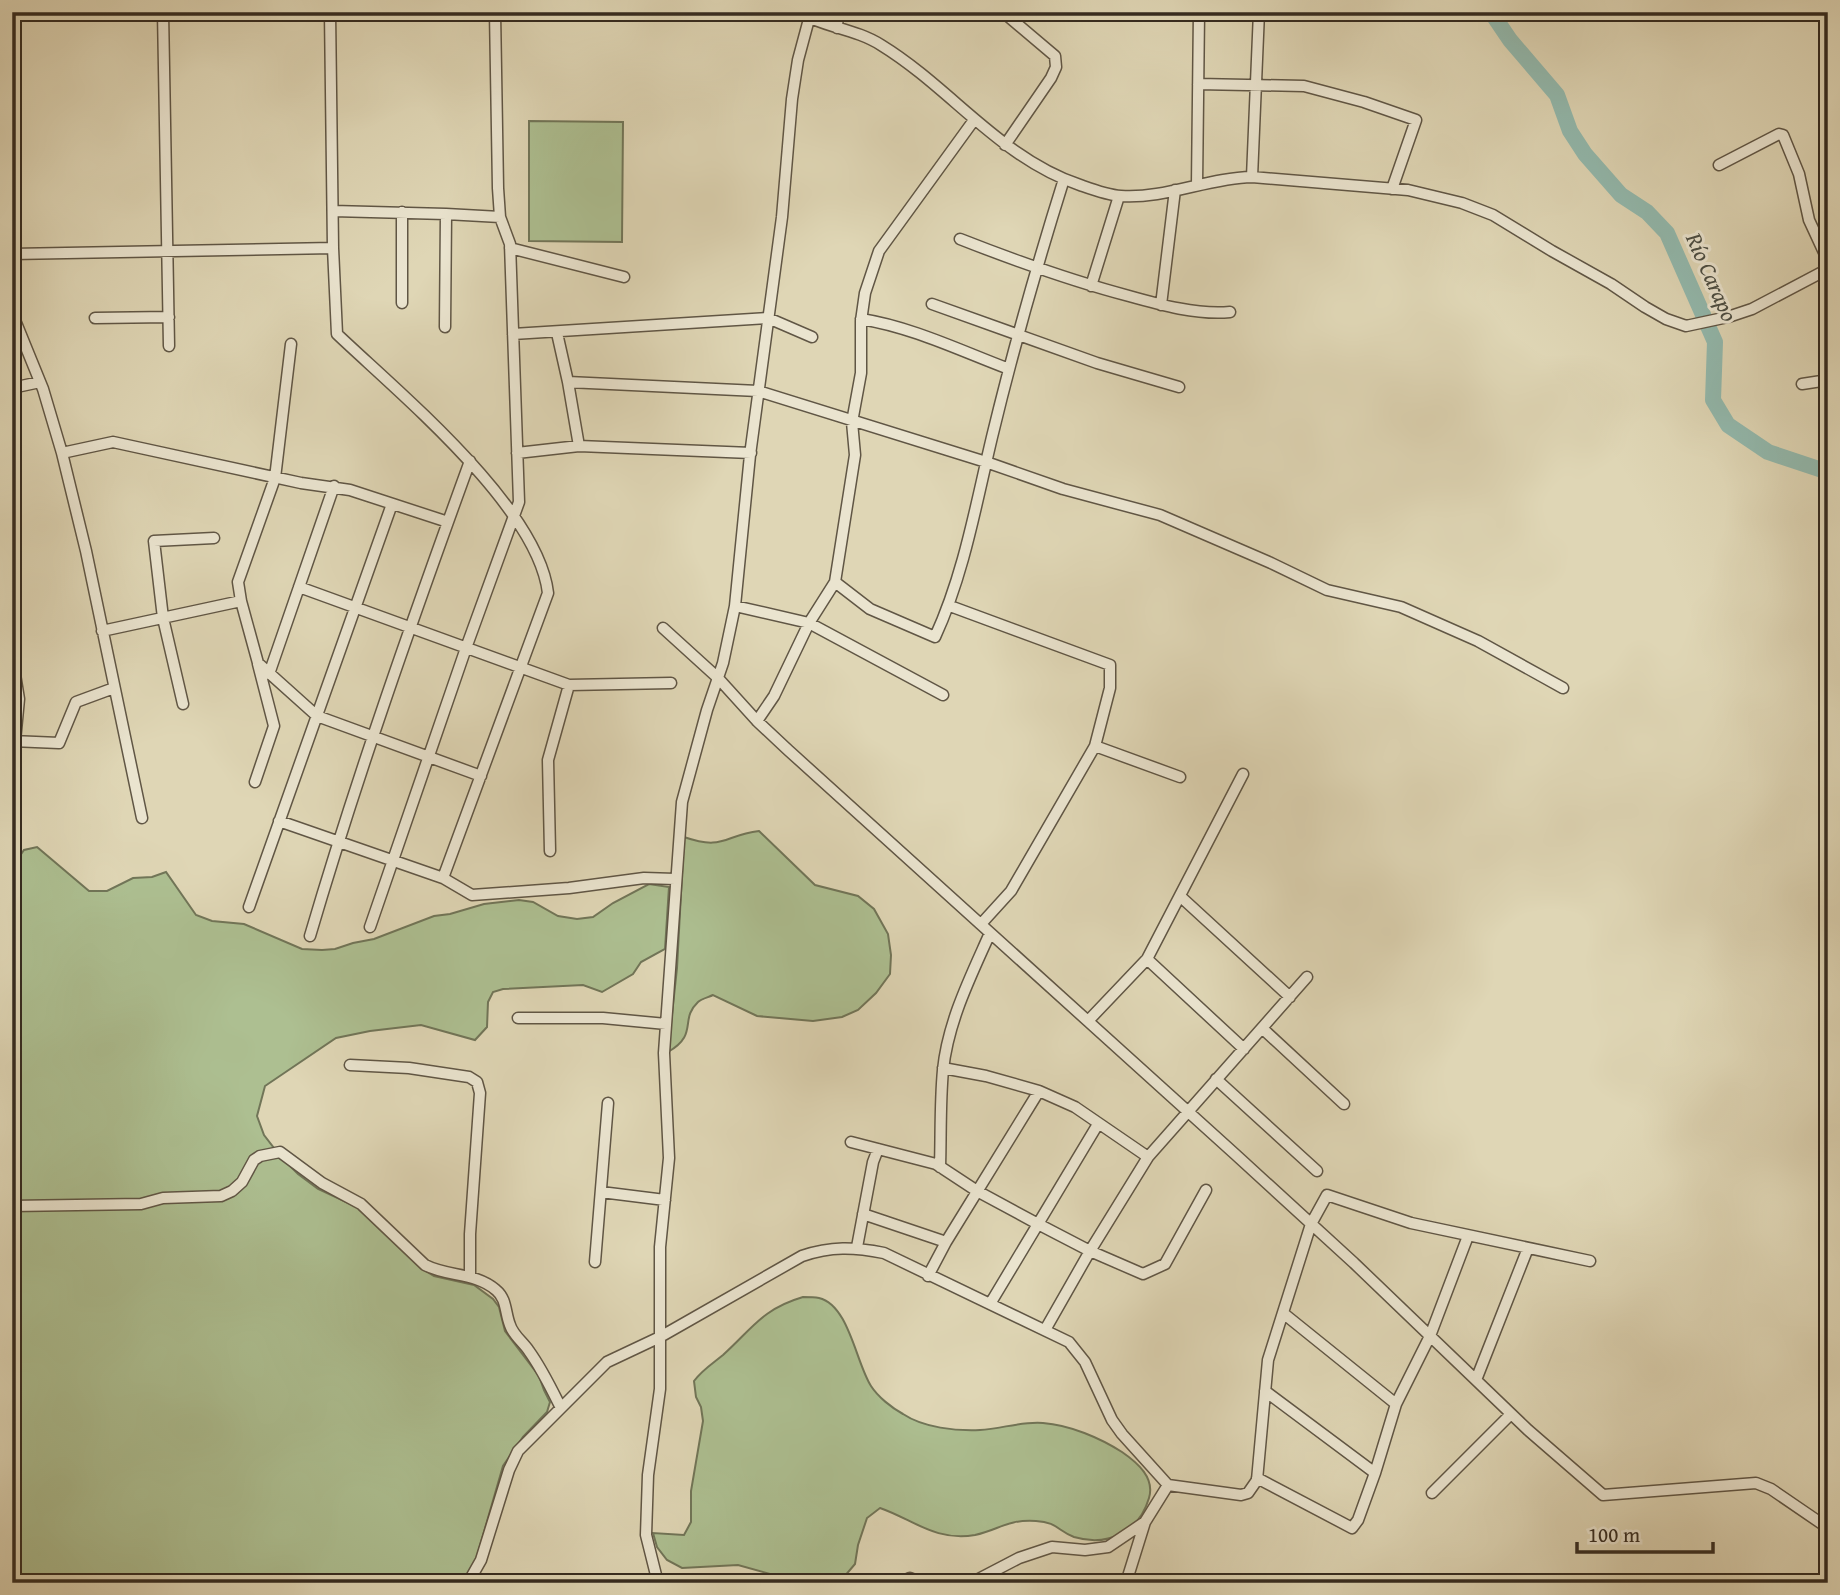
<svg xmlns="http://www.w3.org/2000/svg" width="1840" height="1595" viewBox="0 0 1840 1595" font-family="'Gentium Book Plus',serif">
<rect width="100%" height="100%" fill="#dfd6b5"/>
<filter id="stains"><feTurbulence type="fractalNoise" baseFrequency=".00286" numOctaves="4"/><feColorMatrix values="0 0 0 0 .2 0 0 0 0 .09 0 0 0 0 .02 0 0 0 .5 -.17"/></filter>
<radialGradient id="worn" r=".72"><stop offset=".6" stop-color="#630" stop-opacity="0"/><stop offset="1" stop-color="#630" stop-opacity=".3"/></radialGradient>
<!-- green -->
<path fill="#adbf91" stroke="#717558" stroke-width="2" d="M529 121 623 122 622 242 529 241Z
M759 831 815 885 858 896 874 909 888 934 891 955 890 974 876 993 858 1010 842 1017 813 1021 757 1016 713 995C709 997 701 999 698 1002 679 1020 699 1034 668 1052L677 968 684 837C724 851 724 835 759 831Z
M37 847 89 891H107L133 878 152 877 166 872 196 915 212 921 244 924 302 949 322 950 335 949 353 943 374 939 434 916 450 914 484 904 519 900 533 902 558 916 577 919 593 917 613 903 649 884 669 887 665 949 641 962 633 974 602 992 583 985 503 989 493 992 488 1002 487 1027 475 1040 421 1025 370 1031 336 1038 265 1086 257 1116 264 1135 281 1157 298 1174 318 1189 357 1207 421 1268 434 1276 474 1285 493 1299 499 1307 505 1331 539 1376 544 1390 550 1402 547 1412 523 1437 503 1466 475 1563 463 1583H12V867L24 850Z
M803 1297C808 1297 814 1297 819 1298 849 1305 856 1363 871 1386 878 1397 892 1408 903 1414 924 1428 956 1431 980 1430 1001 1429 1022 1421 1043 1423 1070 1425 1100 1438 1122 1452 1138 1463 1155 1478 1149 1498 1139 1532 1108 1547 1074 1537 1058 1531 1057 1522 1036 1521 1007 1519 999 1530 975 1535 936 1542 912 1519 880 1508L867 1518 858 1545 855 1564 844 1577 835 1583H802L738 1565 682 1568 667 1560 657 1547 653 1533 684 1535 691 1522V1491L703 1421 701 1407 696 1397 694 1381C702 1370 712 1364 723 1355 752 1329 762 1309 803 1297Z"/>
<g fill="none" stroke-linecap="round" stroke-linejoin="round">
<!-- river -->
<path stroke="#93b9ad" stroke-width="16" d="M1491 12 1510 40 1557 95 1570 131 1585 154 1621 195 1647 212 1667 233 1715 342 1713 400 1728 425 1768 452 1828 472"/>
<!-- minor casing -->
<g stroke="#605645" stroke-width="13">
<path id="minor" d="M163 12 169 346
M330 12 333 248 337 334C399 393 538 507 548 593L443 878
M797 12C824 27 856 29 881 45 951 88 1000 158 1080 185 1094 190 1107 195 1121 196 1165 199 1208 178 1252 177L1408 190 1462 203 1493 215 1552 251 1611 284 1645 307 1666 319 1686 326 1728 317 1752 309 1828 269
M1003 12 1055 56 1056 67 1051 78 1005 145
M837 28 838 12
M1198 84 1304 86 1364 102 1416 120 1392 189
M1719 165 1779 134 1783 135 1799 174 1809 220 1828 261
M1252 177 1259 12
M1197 185 1199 12
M333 211 446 214 445 327
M402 212V303
M446 214 500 217
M960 239C1016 261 1072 281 1129 296 1161 305 1197 315 1230 312
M510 248 624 277
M12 254 333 248
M1091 286 1119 196
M932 304 1097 363 1179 387
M1161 305 1175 190
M12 313 43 389 62 453 86 551 142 818
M95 318 169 317
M861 319C912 327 961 351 1009 369
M557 333 568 382 579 446
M513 334 768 318 812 337
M291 344 275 478 238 582 241 601 258 663 317 716 481 776
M568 382 758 391 986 462 1063 489 1160 515 1271 563 1327 590 1401 607 1478 641 1563 688
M1802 384 1828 380
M12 388 40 382
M62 453 113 442 301 483 350 490 448 522
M517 453 579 446 751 453
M835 582 870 609 935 637C964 574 976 504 992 437 1013 350 1037 265 1064 179
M299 587 569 685 671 683
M735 606 809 623 943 695
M950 606 1110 665V688L1095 746 1011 891 981 924
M663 628 718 678 757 721 788 750 1236 1155 1354 1263 1528 1430 1603 1495 1756 1483 1771 1489 1828 1528
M102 631 241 601
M12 656 19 699 15 741
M269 674 334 486
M183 704 163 618 154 541 214 538
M757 721 774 696 809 623 835 582 855 455 852 422 861 373V321L865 293 879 251 974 120
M12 741 59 743 76 702 114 688
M1095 746 1180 777
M255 782 274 726 258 664
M279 821 443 878 472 895 569 888 644 878 675 879
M550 851 548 760 569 685
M1181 897 1290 997
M249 907 392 504
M370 927 466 648 519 502 510 244 500 217 498 188 495 12
M310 936C357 776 413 618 470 461
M1147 959 1244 1049
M518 1018H603L666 1024
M1088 1021 1147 959 1243 774
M1263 1029 1344 1104
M350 1065 409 1068 469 1077 477 1082 480 1093 470 1234V1276
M943 1068 986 1076 1039 1091 1075 1107 1148 1157
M1216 1079 1317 1171
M851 1142 936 1164 977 1191 1038 1224 1090 1251 1143 1274 1165 1264 1206 1190
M940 1167C941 1134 940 1102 943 1070 948 1021 971 976 990 933
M601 1192 665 1200
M12 1206 141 1204 163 1198 221 1196 232 1191 242 1182 254 1160 260 1156 280 1152 322 1183 361 1204 425 1265C448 1277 475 1272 496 1290 507 1299 505 1313 510 1325 513 1335 523 1342 529 1351 542 1369 551 1388 561 1408
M863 1214 946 1242
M857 1247 873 1162 878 1149
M595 1262 608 1103
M928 1276 946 1242 1039 1091
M990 1304 1098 1124
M1283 1313 1396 1404
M1045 1330 1090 1251 1148 1157 1307 977
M1476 1380 1528 1248
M1265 1391 1375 1473
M1257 1478 1352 1528 1358 1520 1375 1473 1396 1404 1430 1336 1468 1236
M1432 1493 1511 1414
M468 1583 481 1560 509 1470 518 1451 607 1362 660 1337 802 1256C831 1246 854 1247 884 1253L1069 1342 1085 1362 1112 1420 1122 1434 1168 1485 1241 1495 1248 1493 1257 1480 1268 1360 1311 1224 1327 1195 1411 1223 1590 1261
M658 1583 646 1535 648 1475 660 1389V1247L669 1158 664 1053 682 802 707 710 723 663 735 606 750 455 782 217 792 99 798 60 809 19
M899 1583 910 1578 923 1583
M971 1583 1019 1558 1052 1547 1085 1550 1108 1547 1145 1522
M1126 1583 1145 1522 1168 1485"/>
</g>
<!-- minor -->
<use href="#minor" stroke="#eae4cf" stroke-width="10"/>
</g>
<g text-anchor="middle" stroke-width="6" stroke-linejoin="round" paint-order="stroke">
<!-- water labels -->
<g font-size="23" font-style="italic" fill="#4c4e43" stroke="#eae4cf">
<text transform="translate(1712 277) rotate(66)" y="8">Río Carapo</text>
</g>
</g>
<!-- margin -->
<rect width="1840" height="1595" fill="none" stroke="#dfd6b5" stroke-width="42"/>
<rect x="14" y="14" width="1812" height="1567" fill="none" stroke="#352b20" stroke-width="3.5"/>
<rect x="21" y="21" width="1798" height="1553" fill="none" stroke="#352b20" stroke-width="2"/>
<!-- scale -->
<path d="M1577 1542v10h136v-10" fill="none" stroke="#352b20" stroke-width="3.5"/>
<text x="1588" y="1542" font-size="21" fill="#352b20" stroke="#eae4cf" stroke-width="5" paint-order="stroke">100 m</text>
<rect width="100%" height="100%" filter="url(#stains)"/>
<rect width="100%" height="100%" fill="url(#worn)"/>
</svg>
